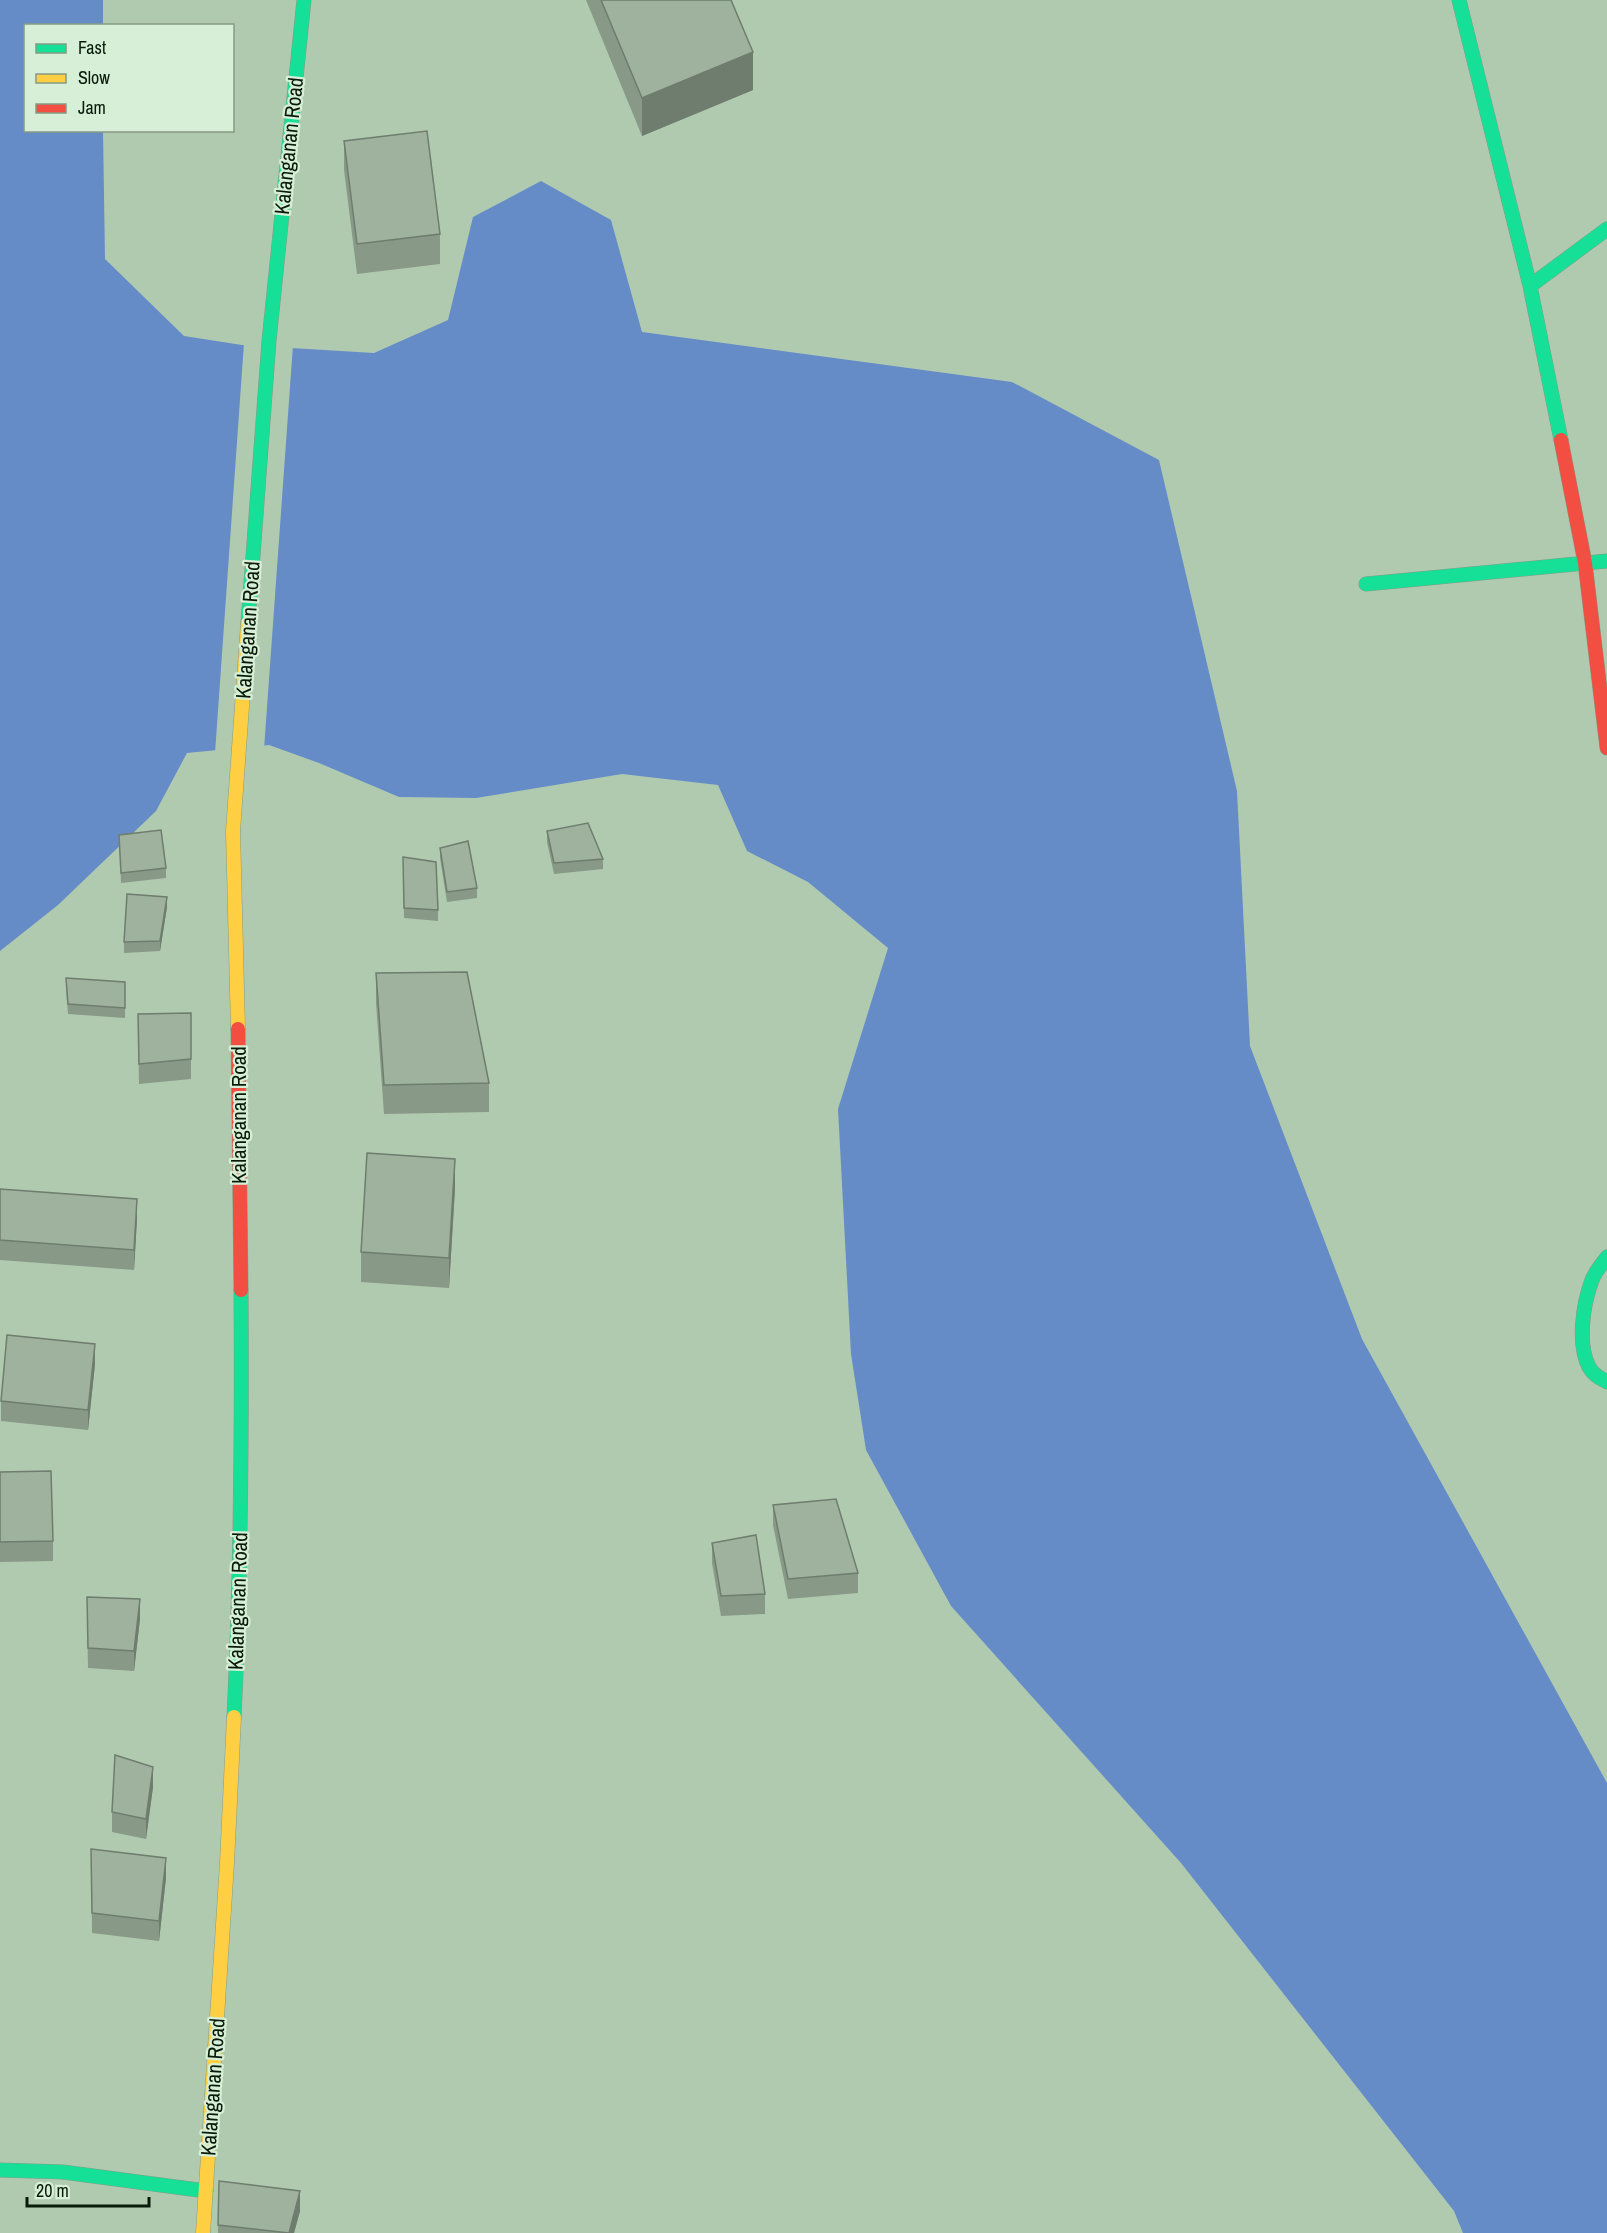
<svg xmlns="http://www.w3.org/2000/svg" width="1607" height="2233" viewBox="0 0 1607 2233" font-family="'Archivo Narrow',sans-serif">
<rect width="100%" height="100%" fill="#b0cab0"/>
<!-- water -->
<path fill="#668cc8" d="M0 0H103V25L26 26V130L103 131 105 259 184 336 242 345 374 353 448 320 473 217 541 181 611 220 642 332 1012 382 1159 460 1237 791 1250 1046 1362 1339 1607 1783V2233H1463L1454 2211 1181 1863 951 1606 866 1450 851 1354 838 1109 888 948 808 882 747 851 718 785 622 774 476 798 399 797 319 763 269 745 187 753 156 811 58 905 0 951Z"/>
<!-- pier -->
<path fill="#b0cab0" d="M244 343 293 345 264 749 215 753Z"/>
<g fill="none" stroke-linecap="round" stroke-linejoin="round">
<!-- fast casing -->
<g stroke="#879c87" stroke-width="15">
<path id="fast" d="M1459 0 1530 286 1561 440
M1530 286 1607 229
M1366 584 1607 561
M248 623 269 341 304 0
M1607 1257C1602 1264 1595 1272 1592 1280 1583 1304 1577 1344 1589 1367 1593 1375 1600 1378 1607 1382
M234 1717C241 1575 242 1433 241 1290
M0 2170 63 2172 206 2191"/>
</g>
<!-- slow casing -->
<g stroke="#879c87" stroke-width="15">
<path id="slow" d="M238 1029 233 831 248 623
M203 2233 227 1863 234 1717"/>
</g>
<!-- jam casing -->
<g stroke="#879c87" stroke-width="15">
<path id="jam" d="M1561 440 1585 563 1607 748
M238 1029 241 1290"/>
</g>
<!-- fast -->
<use href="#fast" stroke="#16e098" stroke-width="14"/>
<!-- slow -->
<use href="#slow" stroke="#ffcf43" stroke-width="14"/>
<!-- jam -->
<use href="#jam" stroke="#f24e42" stroke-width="14"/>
</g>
<!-- wall -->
<path fill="#889987" d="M586 0H731L753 90 642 136Z
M344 141 440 234V264L357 274 344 170Z
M547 831 603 859V869L554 874 547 842Z
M119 835 166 868V878L121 883Z
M440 848 477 888V898L447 902 440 858Z
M403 857 438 910V921L404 918Z
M167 907 160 951 124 953V942Z
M376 973 489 1083V1112L384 1114 376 1003Z
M125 982V1018L68 1014 66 988Z
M191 1013V1079L139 1084 138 1034Z
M455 1188 449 1288 361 1282V1252Z
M0 1189 137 1219 134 1270 0 1260Z
M95 1364 88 1430 1 1421V1401Z
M0 1472 53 1541V1561L0 1562Z
M773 1505 858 1573V1593L788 1599 773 1525Z
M712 1543 765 1594V1614L721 1616 712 1563Z
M87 1617 140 1619 134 1671 88 1668Z
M153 1787 146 1839 112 1832V1812Z
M91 1849 166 1878 159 1941 92 1933Z
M219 2181 300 2211 294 2233H218Z"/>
<!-- shaded-wall -->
<path fill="#6f7d6e" d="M753 52V90L642 136V98Z
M167 897V907L160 951V941Z
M455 1159V1188L449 1288V1258Z
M137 1199V1219L134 1270V1250Z
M95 1344V1364L88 1430V1410Z
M140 1599V1619L134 1671V1651Z
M153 1767V1787L146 1839V1819Z
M166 1858V1878L159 1941V1921Z
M300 2191V2211L294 2233H289Z"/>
<!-- building -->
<path fill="#9eb29d" stroke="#6f7d6e" stroke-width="1.5" d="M601 0H731L753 52 642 98Z
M427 131 440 234 357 244 344 141Z
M588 823 603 859 554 863 547 831Z
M161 830 166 868 121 873 119 835Z
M468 841 477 888 447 892 440 848Z
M403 857 436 862 438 910 404 908Z
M127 894 167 897 160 941 124 942Z
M467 972 489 1083 384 1085 376 973Z
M66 978 125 982V1008L68 1004Z
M191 1013V1059L139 1064 138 1014Z
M367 1153 455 1159 449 1258 361 1252Z
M0 1189 137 1199 134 1250 0 1240Z
M7 1335 95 1344 88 1410 1 1401Z
M51 1471 53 1541 0 1542V1472Z
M836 1499 858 1573 788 1579 773 1505Z
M756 1535 765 1594 721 1596 712 1543Z
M87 1597 140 1599 134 1651 88 1648Z
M115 1755 153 1767 146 1819 112 1812Z
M91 1849 166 1858 159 1921 92 1913Z
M219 2181 300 2191 289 2233 218 2225Z"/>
<g text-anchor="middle" stroke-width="4.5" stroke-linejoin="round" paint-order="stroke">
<!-- street labels -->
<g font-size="21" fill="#091a09" stroke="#d7efd6">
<text transform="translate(289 146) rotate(-84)" y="7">Kalanganan Road</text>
<text transform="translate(248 630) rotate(-86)" y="7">Kalanganan Road</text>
<text transform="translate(239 1115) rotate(-90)" y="7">Kalanganan Road</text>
<text transform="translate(238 1601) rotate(-88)" y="7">Kalanganan Road</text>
<text transform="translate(213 2087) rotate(-86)" y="7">Kalanganan Road</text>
</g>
</g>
<!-- legend -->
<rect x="24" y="24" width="210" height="108" fill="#d7efd6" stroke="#859a84" stroke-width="1.5"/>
<rect x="36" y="44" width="30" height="9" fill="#16e098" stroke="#859a84" stroke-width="1.5"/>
<text x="78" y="54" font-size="18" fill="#091a09">Fast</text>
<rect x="36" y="74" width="30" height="9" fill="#ffcf43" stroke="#859a84" stroke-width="1.5"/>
<text x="78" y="84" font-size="18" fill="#091a09">Slow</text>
<rect x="36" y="104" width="30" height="9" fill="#f24e42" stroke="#859a84" stroke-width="1.5"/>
<text x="78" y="114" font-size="18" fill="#091a09">Jam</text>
<!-- scale -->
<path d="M27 2197v9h122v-9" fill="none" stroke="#091a09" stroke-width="3"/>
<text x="36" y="2197" font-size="18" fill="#091a09" stroke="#d7efd6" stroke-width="4.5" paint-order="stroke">20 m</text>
</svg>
